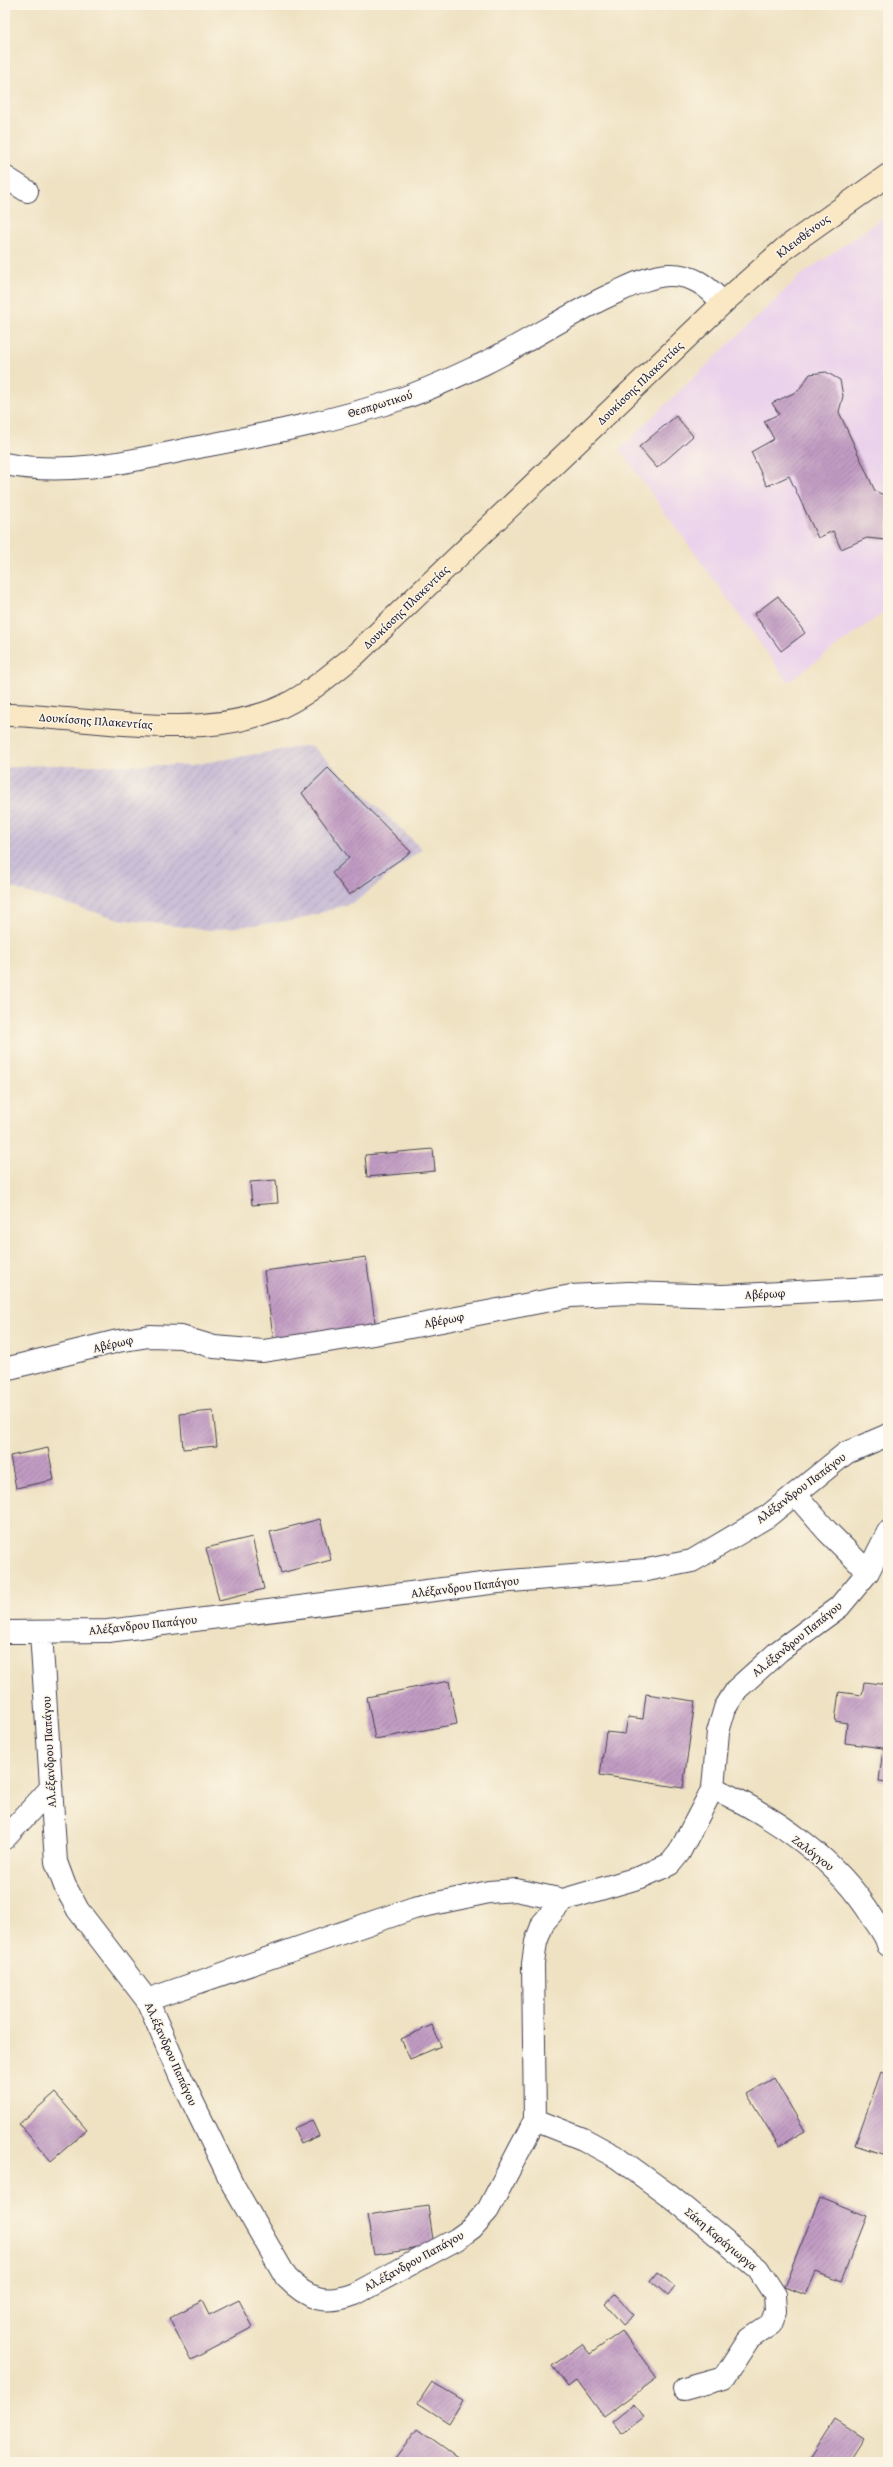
<svg xmlns="http://www.w3.org/2000/svg" width="893" height="2467" viewBox="0 0 893 2467" font-family="'Gentium Book Plus',serif">
<defs>
<pattern id="industrial-furrows" width="10" height="10" patternUnits="userSpaceOnUse"><rect width="10" height="10" fill="#cabfd6"/><path d="M-1 1l2-2M0 10L10 0M9 11l2-2" fill="none" stroke="#ada4b9"/></pattern>
<pattern id="building-hatch" width="6" height="6" patternUnits="userSpaceOnUse"><rect width="6" height="6" fill="#c19bc3"/><path d="M-1 1l2-2M0 6l6-6M5 7l2-2" fill="none" stroke="#9c7ea0"/></pattern>
</defs>
<rect width="100%" height="100%" fill="#fcf5e5"/>
<filter id="ink" filterUnits="userSpaceOnUse"><feTurbulence type="fractalNoise" baseFrequency=".025" numOctaves="2"/><feDisplacementMap in="SourceGraphic" scale="8" xChannelSelector="R" yChannelSelector="G"/><feConvolveMatrix kernelMatrix="1 2 1 2 8 2 1 2 1" color-interpolation-filters="sRGB"/></filter>
<filter id="wash" filterUnits="userSpaceOnUse"><feTurbulence type="fractalNoise" baseFrequency=".012" numOctaves="4" result="noise"/><feDisplacementMap in="SourceGraphic" scale="16" xChannelSelector="R" yChannelSelector="G"/><feGaussianBlur stdDeviation="0.9" result="paint"/><feColorMatrix in="noise" values="0 0 0 0 0 0 0 0 0 0 0 0 0 0 0 0 0 1.4 0 .05"/><feComposite in="paint" operator="in"/></filter>
<g filter="url(#wash)">
<rect width="100%" height="100%" fill="#efe2c3"/>
<!-- built -->
<path fill="#ead1ec" d="M888 214V609L788 682 619 449 800 276Z"/>
<!-- industrial -->
<path fill="url(#industrial-furrows)" d="M311 745 422 849 355 902 297 920 209 930 119 919 21 891 5 884V768L42 765H191Z"/>
<g id="blocks">
<!-- building -->
<path fill="url(#building-hatch)" d="M826 372 840 380 843 396 839 412 875 491 888 497V537L885 540 867 538 841 549 833 531 818 538 789 476 767 486 751 452 774 439 764 421 779 414 772 403 798 391 810 374Z
M676 416 693 436 657 468 639 447Z
M778 596 805 633 781 651 754 614Z
M328 768 411 852 349 895 332 873 349 858 302 793Z
M433 1149 435 1171 367 1177 365 1155Z
M276 1180 278 1203 252 1205 250 1182Z
M366 1257 376 1329 274 1343 264 1271Z
M213 1411 217 1446 183 1449 180 1414Z
M48 1448 54 1480 16 1488 10 1456Z
M320 1519 331 1560 281 1573 270 1532Z
M252 1537 264 1589 219 1600 206 1548Z
M449 1681 457 1724 375 1739 367 1697Z
M864 1682 888 1685V1782L879 1781 883 1748 845 1743 847 1723 835 1721 839 1692 862 1695Z
M646 1694 695 1701 683 1788 600 1775 606 1732 625 1734 628 1717 643 1719Z
M432 2025 441 2046 410 2059 401 2039Z
M881 2072 888 2075V2156L855 2145Z
M774 2078 805 2131 779 2146 747 2094Z
M55 2093 87 2130 51 2161 19 2124Z
M312 2120 319 2136 301 2144 294 2128Z
M820 2197 867 2216 841 2282 816 2272 806 2295 784 2287Z
M428 2206 434 2246 374 2255 367 2215Z
M658 2272 675 2287 668 2296 651 2281Z
M615 2295 634 2315 623 2325 605 2304Z
M239 2300 253 2327 191 2360 169 2318 202 2301 209 2315Z
M622 2331 657 2378 604 2417 577 2380 568 2387 552 2366 582 2344 590 2354Z
M432 2382 463 2400 449 2423 418 2403Z
M634 2404 643 2417 621 2434 612 2422Z
M835 2420 863 2438 848 2462H808Z
M417 2429 463 2462H393Z"/>
</g>
</g>
<g filter="url(#ink)">
<use href="#blocks" fill-opacity="0" stroke="#413f4f" stroke-width="1"/>
<g fill="none" stroke-linecap="round" stroke-linejoin="round">
<!-- street casing -->
<g stroke="#413f4f" stroke-width="24">
<path id="street" d="M5 177 27 191
M5 464C70 477 135 460 199 447 266 434 335 421 400 399 429 390 457 376 485 363 530 341 571 312 617 292 632 285 650 276 668 275 693 274 707 286 723 303
M5 1369 118 1341 149 1336 181 1337 214 1347 263 1351 374 1334 571 1296 629 1293 723 1296 888 1287
M796 1495 827 1531 868 1572
M5 1632 108 1631 498 1582 647 1570 692 1561 768 1516 846 1453 888 1435
M41 1633 56 1862 65 1886 78 1910 147 2000 181 2078 233 2185 286 2277C308 2300 326 2305 355 2294L457 2239 472 2228 488 2210 535 2120 533 1964 536 1942 543 1923 563 1900 641 1877 670 1864 679 1853 713 1788 718 1732 725 1708 737 1689 779 1651 839 1607 868 1572 888 1532
M713 1788C774 1816 838 1860 873 1918 878 1926 886 1935 888 1945
M5 1838 50 1789
M147 2000 414 1908 489 1892 516 1890 563 1900
M535 2120 583 2139 618 2158 670 2196 758 2269 775 2295 776 2311 771 2324 750 2338 724 2378 684 2389"/>
</g>
<!-- secondary casing -->
<g stroke="#413f4f" stroke-width="24">
<path id="secondary" d="M5 715C25 714 46 718 66 719 134 725 208 735 274 710 304 698 329 676 354 656L723 303 785 248 888 175"/>
</g>
<!-- street -->
<use href="#street" stroke="#fff" stroke-width="22"/>
<!-- secondary -->
<use href="#secondary" stroke="#fae7c3" stroke-width="22"/>
</g>
</g>
<g text-anchor="middle" stroke-width="3" stroke-linejoin="round" paint-order="stroke">
<!-- street labels -->
<g font-size="12" fill="#22223b" stroke="#fcf5e5">
<text transform="translate(803 236) rotate(-37)" y="4">Κλεισθένους</text>
<text transform="translate(640 383) rotate(-44)" y="4">Δουκίσσης Πλακεντίας</text>
<text transform="translate(380 404) rotate(-17)" y="4">Θεσπρωτικού</text>
<text transform="translate(406 607) rotate(-44)" y="4">Δουκίσσης Πλακεντίας</text>
<text transform="translate(96 721) rotate(4)" y="4">Δουκίσσης Πλακεντίας</text>
<text transform="translate(765 1294) rotate(-3)" y="4">Αβέρωφ</text>
<text transform="translate(444 1320) rotate(-11)" y="4">Αβέρωφ</text>
<text transform="translate(113 1344) rotate(-13)" y="4">Αβέρωφ</text>
<text transform="translate(801 1488) rotate(-37)" y="4">Αλέξανδρου Παπάγου</text>
<text transform="translate(465 1587) rotate(-7)" y="4">Αλέξανδρου Παπάγου</text>
<text transform="translate(143 1625) rotate(-6)" y="4">Αλέξανδρου Παπάγου</text>
<text transform="translate(797 1639) rotate(-39)" y="4">Αλ.έξανδρου Παπάγου</text>
<text transform="translate(49 1752) rotate(-93)" y="4">Αλ.έξανδρου Παπάγου</text>
<text transform="translate(813 1853) rotate(38)" y="4">Ζαλόγγου</text>
<text transform="translate(171 2054) rotate(66)" y="4">Αλ.έξανδρου Παπάγου</text>
<text transform="translate(721 2239) rotate(40)" y="4">Σάκη Καράγιωργα</text>
<text transform="translate(414 2261) rotate(-29)" y="4">Αλ.έξανδρου Παπάγου</text>
</g>
</g>
<!-- margin -->
<rect width="893" height="2467" fill="none" stroke="#fcf5e5" stroke-width="20"/>
</svg>
